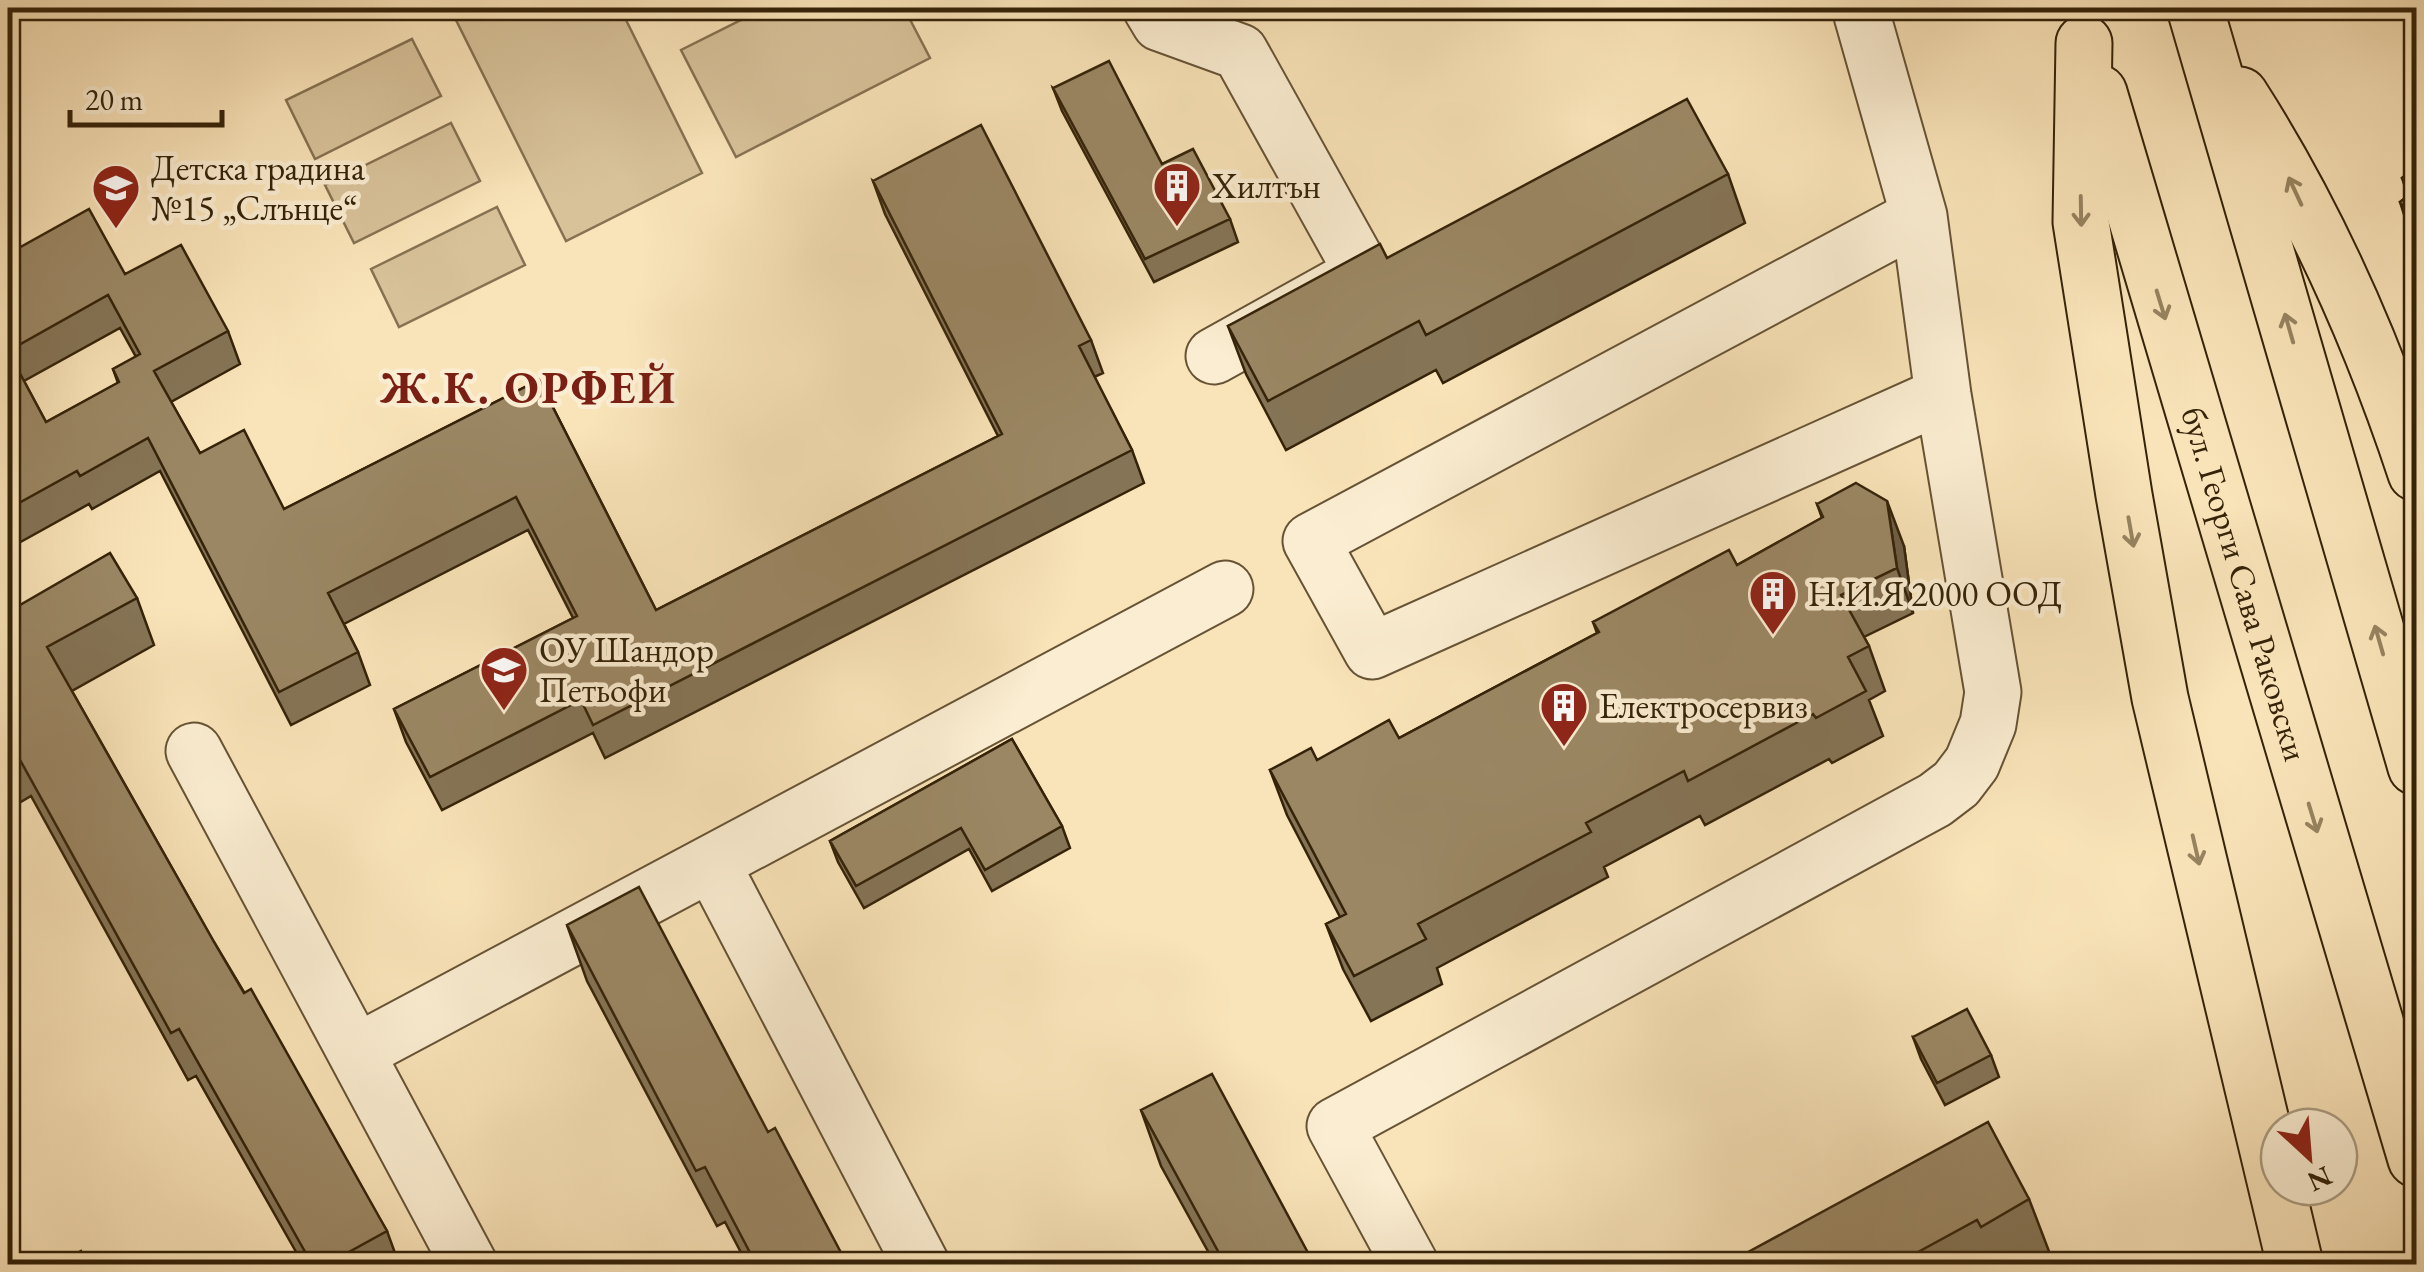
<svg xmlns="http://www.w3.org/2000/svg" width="2424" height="1272" viewBox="0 0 2424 1272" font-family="'EB Garamond',serif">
<rect width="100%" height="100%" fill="#f9e3b8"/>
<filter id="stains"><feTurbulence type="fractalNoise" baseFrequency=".002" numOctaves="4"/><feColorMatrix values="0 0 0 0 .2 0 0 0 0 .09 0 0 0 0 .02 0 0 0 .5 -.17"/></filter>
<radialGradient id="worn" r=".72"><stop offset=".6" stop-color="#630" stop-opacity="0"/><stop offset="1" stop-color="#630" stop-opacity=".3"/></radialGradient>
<!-- green -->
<path fill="#d8c29a" stroke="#867252" stroke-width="2.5" d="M461 8H620L702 173 566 241 452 12Z
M765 8H904L930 58 736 157 681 50Z
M412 39 441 96 315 159 286 100Z
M451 123 480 181 354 243 325 185Z
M497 207 525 265 399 327 371 269Z"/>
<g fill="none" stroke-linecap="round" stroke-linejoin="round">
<!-- minor casing -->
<g stroke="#665335" stroke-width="59">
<path id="minor" d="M1151 8 1160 23 1240 52 1363 273 1214 356
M1919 216 1311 541 1372 651 1943 395
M194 751 469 1264
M712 864 921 1264
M357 1052 1225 589
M1410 1264 1335 1126 1935 800 1956 784 1972 763 1988 724 1993 692 1943 395 1919 216 1860 8"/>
</g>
<!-- major casing -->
<g stroke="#352309" stroke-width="59">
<g id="major">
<path d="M2195 8 2416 767"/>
<path d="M2084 43 2081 222 2124 495 2160 698 2295 1264"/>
<path id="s1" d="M2099 93 2416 1159"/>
<path d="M2240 95C2314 210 2373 343 2416 473"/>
</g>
</g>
<!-- minor -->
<use href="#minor" stroke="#fbedd1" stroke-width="55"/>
<!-- major -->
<use href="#major" stroke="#f9e3b8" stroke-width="55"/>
</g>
<!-- wall -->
<path fill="#857456" stroke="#352309" stroke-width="2.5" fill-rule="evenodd" d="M1053 88 1162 164 1230 219 1238 242 1154 282 1062 111Z
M2416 167V236L2407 224 2400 202 2408 196 2402 178Z
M1728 174 1745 223 1443 383 1436 370 1286 450 1246 374 1228 326 1387 258Z
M873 181 1091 340 1103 373 1094 377 1132 450 1144 483 605 758 593 733 442 810 406 742 394 709 573 618 528 530 344 624 358 652 370 685 291 725 160 471 92 509 89 504 8 549V254L125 274 228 331 240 364 171 402 200 453 284 509 539 380 656 610 998 436 885 214ZM120 328 136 357 113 369 118 383 46 422 24 381Z
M1817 504 1904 546 1913 613 1864 637 1869 646 1885 691 1869 700 1883 736 1832 763 1829 759 1705 825 1700 816 1604 867 1608 877 1437 968 1442 984 1371 1021 1343 969 1326 924 1340 917 1287 815 1270 770 1317 760 1399 738 1597 633 1593 622 1737 565 1822 518Z
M137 598 154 645 72 691 214 942 387 1231 399 1264H303L196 1076 188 1080 31 796 19 803 8 782V612Z
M1012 739 1062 826 1070 848 992 891 969 849 864 908 838 862 830 841Z
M567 925 768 1132 847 1264H747L725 1222 717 1226 587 981Z
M1913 1037 1991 1055 1999 1077 1945 1105 1921 1059Z
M1141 1110 1314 1264H1215L1161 1166Z
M2029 1199 2050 1254 2032 1264H1726Z"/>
<!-- shaded-wall -->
<path fill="#6c5e46" stroke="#352309" stroke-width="2.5" d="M1887 501 1904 546 1913 613 1897 568Z"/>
<!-- building -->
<path fill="#9b8764" stroke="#352309" stroke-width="2.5" d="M1109 61 1162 164 1193 149 1230 219 1145 259 1053 88Z
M1687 99 1728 174 1426 335 1419 321 1268 401 1228 326 1380 244 1387 258Z
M981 125 1091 340 1079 346 1132 450 593 725 581 700 430 777 394 709 577 616 516 497 328 593 358 652 279 692 148 438 80 476 77 471 8 509V351L46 422 119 382 113 369 140 354 108 295 8 351V254L89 209 125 274 181 245 228 331 154 371 200 453 244 430 284 509 539 380 656 610 1002 434 873 181Z
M2416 167V224L2400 202 2412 193 2402 178Z
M1856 483 1887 501 1897 568 1841 595 1869 646 1848 657 1866 691 1816 718 1813 714 1688 781 1684 771 1586 823 1591 832 1418 924 1426 939 1354 976 1326 924 1346 914 1270 770 1311 748 1317 760 1389 720 1399 738 1599 632 1593 622 1729 550 1737 565 1823 517 1817 504Z
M110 553 137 598 47 647 214 942 244 993 251 989 387 1231 327 1264H312L179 1029 171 1033 14 749 8 752V612Z
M1012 739 1062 826 985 870 961 828 856 886 830 841Z
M639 887 768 1132 775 1128 847 1264H756L705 1167 696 1171 567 925Z
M1967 1009 1991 1055 1937 1083 1913 1037Z
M1212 1074 1314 1264H1225L1141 1110Z
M1988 1122 2029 1199 1981 1227 1977 1220 1896 1264H1726Z
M81 1251 88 1264H58Z"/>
<!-- one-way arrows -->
<defs><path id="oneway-shaft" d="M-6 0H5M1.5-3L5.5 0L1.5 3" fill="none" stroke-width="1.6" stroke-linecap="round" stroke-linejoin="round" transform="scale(2.5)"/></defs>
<g stroke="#978360">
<use href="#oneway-shaft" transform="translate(2295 191) rotate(-115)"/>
<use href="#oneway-shaft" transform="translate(2081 211) rotate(89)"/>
<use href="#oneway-shaft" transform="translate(2161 305) rotate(73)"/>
<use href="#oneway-shaft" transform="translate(2289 328) rotate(-106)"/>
<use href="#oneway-shaft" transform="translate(2131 532) rotate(80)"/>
<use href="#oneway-shaft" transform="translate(2379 640) rotate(-106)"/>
<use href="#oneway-shaft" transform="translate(2313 818) rotate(73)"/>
<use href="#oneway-shaft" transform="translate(2196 850) rotate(77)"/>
</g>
<!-- icons -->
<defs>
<g id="building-pin" transform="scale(2.5)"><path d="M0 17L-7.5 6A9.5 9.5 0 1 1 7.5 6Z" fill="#8f2418" stroke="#fbedd1"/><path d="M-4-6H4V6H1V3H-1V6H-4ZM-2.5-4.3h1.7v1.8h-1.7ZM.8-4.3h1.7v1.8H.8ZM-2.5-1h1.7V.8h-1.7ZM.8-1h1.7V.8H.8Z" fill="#fff"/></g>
<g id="school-pin" transform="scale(2.5)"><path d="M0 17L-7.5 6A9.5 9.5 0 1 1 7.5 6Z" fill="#8f2418" stroke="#fbedd1"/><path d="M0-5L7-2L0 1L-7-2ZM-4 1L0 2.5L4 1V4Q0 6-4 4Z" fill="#fff"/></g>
</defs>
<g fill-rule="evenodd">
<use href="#building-pin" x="1177" y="186"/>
<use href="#school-pin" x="116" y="188"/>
<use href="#building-pin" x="1773" y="594"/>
<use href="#school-pin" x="504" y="670"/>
<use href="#building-pin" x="1564" y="706"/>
</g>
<g text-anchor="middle" stroke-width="9" stroke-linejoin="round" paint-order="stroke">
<!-- poi labels -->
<g font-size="35" fill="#352309" stroke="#fbedd1" text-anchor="start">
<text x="151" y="180">Детска градина<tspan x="151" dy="40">№15 „Слънце“</tspan></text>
<text x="1212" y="198">Хилтън</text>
<text x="1808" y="606">Н.И.Я 2000 ООД</text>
<text x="539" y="662">ОУ Шандор<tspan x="539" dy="40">Петьофи</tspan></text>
<text x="1599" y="718">Електросервиз</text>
</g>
<!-- street labels -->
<g font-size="35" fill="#352309" stroke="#fbedd1">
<text dy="12" stroke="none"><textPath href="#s1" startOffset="512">бул. Георги Сава Раковски</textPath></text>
</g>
<!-- district labels -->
<g font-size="45" font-weight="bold" letter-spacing="2.5" fill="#7a1f14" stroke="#fbedd1">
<text x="529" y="403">Ж.К. ОРФЕЙ</text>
</g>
</g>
<!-- margin -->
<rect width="2424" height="1272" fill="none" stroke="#f9e3b8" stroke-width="40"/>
<rect x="10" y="10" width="2404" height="1252" fill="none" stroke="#352309" stroke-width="5"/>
<rect x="20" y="20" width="2384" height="1232" fill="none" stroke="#352309" stroke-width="2.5"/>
<!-- north arrow -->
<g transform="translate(2309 1157) rotate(154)"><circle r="48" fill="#fbedd1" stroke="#ac9c81" stroke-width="2.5"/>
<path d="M0-8L18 38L0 25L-18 38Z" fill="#8f2418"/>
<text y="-15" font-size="28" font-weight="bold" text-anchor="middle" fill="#352309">N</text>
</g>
<!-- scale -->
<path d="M70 110v15h152v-15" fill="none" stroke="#352309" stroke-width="5"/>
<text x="85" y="110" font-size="30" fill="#352309" stroke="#fbedd1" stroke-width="8" paint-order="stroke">20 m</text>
<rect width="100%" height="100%" filter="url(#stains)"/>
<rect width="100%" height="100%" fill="url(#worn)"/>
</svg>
